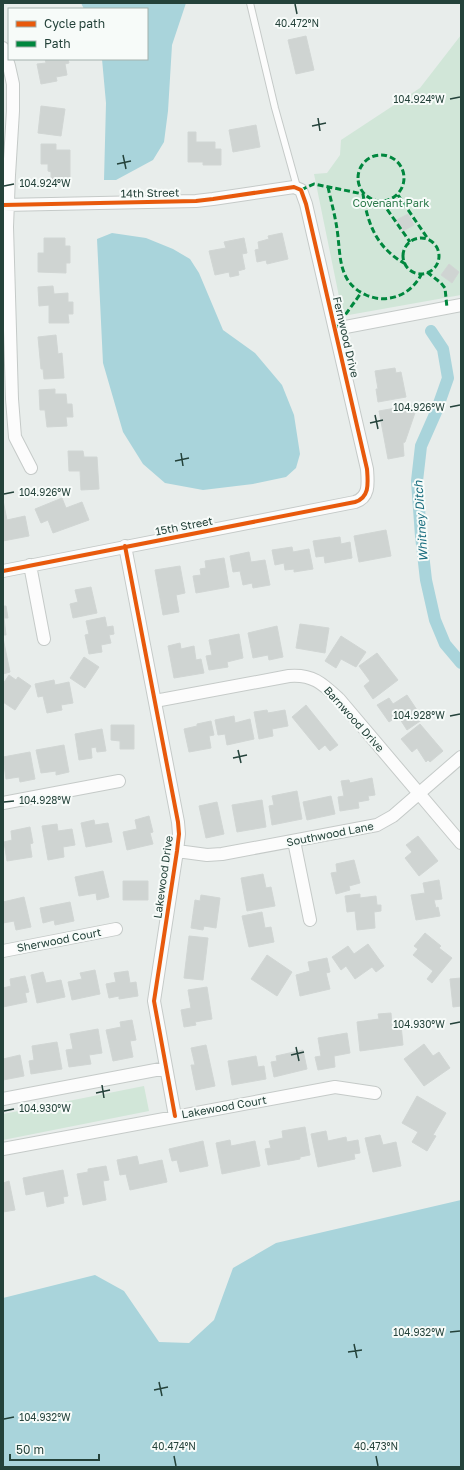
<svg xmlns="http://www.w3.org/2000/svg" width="464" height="1470" viewBox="0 0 464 1470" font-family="'Golos Text',sans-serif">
<rect width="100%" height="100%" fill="#e8edeb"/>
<!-- green -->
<path fill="#d1e6d8" d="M461 35V295L343 316 314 174 327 173 340 155 341 140 420 88Z
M144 1086 149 1111 3 1140V1114Z"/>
<!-- water -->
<path fill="#a9d4db" d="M81 3H186L172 45 168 111 164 142 153 160 116 180H104L106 103 102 59H147V9H84Z
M112 233 146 238 173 249 190 259 199 273 223 330 255 353 282 385 294 415 300 454 296 468 286 477 253 484 203 490 165 483 143 464 123 432 103 363 97 239Z
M461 1200V1467H3V1298L95 1275 124 1291 159 1342 189 1343 214 1320 233 1268 276 1243Z"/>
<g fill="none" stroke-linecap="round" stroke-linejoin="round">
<!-- canal -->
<path stroke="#a9d4db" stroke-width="12" d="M431 331 443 349 448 378 436 412 421 446 417 481 421 536 426 580 435 620 445 644 461 663"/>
</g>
<!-- building -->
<path fill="#cfd4d2" stroke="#d1d6d4" d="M306 36 314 70 296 74 288 40Z
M45 59H68L69 63 65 64 67 75 56 77 57 81 41 84 37 64 46 63Z
M41 106 65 109 61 136 38 133Z
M256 125 260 147 233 152 229 130Z
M188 132H196V142H215V149H221V165H203V162H188Z
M41 144H56V150H70V183H51V172L48 171V164H41Z
M408 214 414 225 403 231 396 220Z
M282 233 288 259 267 264 266 260 257 262 255 250 259 249 258 242 269 239 268 236Z
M44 238H65V246H70V263H66V273L38 272V253H44Z
M244 238 247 253 242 254 245 269 238 271 239 275 230 277 229 272 215 275 209 251 226 248 224 242Z
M449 264 459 272 452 283 441 275Z
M53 286 54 294 68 293V302H73V314H68L69 323H49V305L39 306 38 287Z
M56 335 58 354 62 353 64 378 44 379 43 369H41L38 337Z
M395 368 396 373 401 372 406 397 378 402 376 389H378L375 371Z
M55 389V394H66L67 404H72L73 417H66L67 426 47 427 45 410H40L39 390Z
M418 404 405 442 403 443 404 456 388 459 379 411Z
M68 451H83L84 457H97L99 489 81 490 80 471H69Z
M62 498 66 508 82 502 89 520 53 533 48 520 41 523 35 509Z
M3 500 7 520 25 516 29 536 3 541Z
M386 530 391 556 359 562 354 536Z
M340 537 341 544 350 542 352 558 325 563 324 556 316 557 313 541Z
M292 547 293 552 309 549 313 569 294 572V569L285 570 284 563 275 565 272 550Z
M249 552 251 562 265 560 270 585 253 588 252 583 243 585 240 571 233 572 230 556Z
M224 558 229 587 196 593 193 576 201 575 200 569 206 568 205 561Z
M180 566 185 593 176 595 179 612 163 615 155 570Z
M91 587 97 613 73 618 70 604 78 602 75 590Z
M3 606H6L8 618H4L6 635H3Z
M105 617 107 627 113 626 114 634 109 635 111 643 101 645 102 652 89 654 85 635 89 634 86 621Z
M300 624 329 628 325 653 296 648Z
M277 626 283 657 269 660 268 655 253 658 248 633Z
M239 634 243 658 227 662 228 667 209 670 206 656 212 655 209 640Z
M341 636 366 652 356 667 341 659 336 668 325 661Z
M3 638 10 672 3 674Z
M180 643 181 649 194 646 196 660 201 659 204 673 174 678 168 646Z
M377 653 398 680 373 699 364 686 370 681 359 666Z
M84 657 99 667 85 688 70 678Z
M9 675 16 680 18 677 31 686 15 710 3 702V684Z
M54 680 55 685 69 682 73 703 61 705 62 710 47 713 43 696 38 697 35 684Z
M407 695 423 719 407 730 398 716 389 722 377 705 389 698 393 704Z
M306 705 338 745 330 751 325 745 319 750 292 717Z
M267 710 268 713 285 710 288 726 272 729 273 736 259 739 254 712Z
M234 716 235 723 250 719 254 739 227 745 225 734 218 735 215 720Z
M211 721 214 735 209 736 211 748 189 752 184 729 197 726V724Z
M420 724 443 751 430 762 428 760 426 762 417 748 412 752 401 739Z
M111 725H134V749H120V741L111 740Z
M102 729 106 751 97 752 96 747 91 748 92 758 79 760 75 734Z
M64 745 69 772 56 775V771L41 773 36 750Z
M30 752 35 779 20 782 19 777 6 779 3 757Z
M372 778 375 795 368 796 369 800 358 802 359 808 340 811 338 797 344 796 341 781 349 780 350 783Z
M297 791 302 819 272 825 269 806 274 805 272 796Z
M331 796 335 814 307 820 303 802Z
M262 800 266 827 237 832 232 805Z
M217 802 224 834 206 838 199 806Z
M149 816 153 832 150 833 153 844 127 850 123 832 137 829 135 820Z
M94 820 95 825 108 823 112 842 86 847 81 823Z
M57 824 58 831 72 829 75 845 63 847 64 857 48 860 42 826Z
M30 827 33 843 30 844 32 857 7 861 4 842 12 840 11 831Z
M418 836 438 861 419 876 405 858 412 852 406 845Z
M354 860 360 883 349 886 350 890 336 894 331 873 337 872 336 864Z
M103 871 109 897 97 900 96 893 79 896 75 877Z
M263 874 266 888 271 887 275 906 247 911 241 878Z
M439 880 442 899 434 900 436 908 438 907 440 916 416 920 411 895 425 893 423 883Z
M123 881H148V900H123Z
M360 894V898L376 896 377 905H381V911L374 912 375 928 357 930 355 911 347 912 345 896Z
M201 895 220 898 216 928 204 926 203 930 191 928 195 900 200 901Z
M24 897 31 927 16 930 14 921 3 923V902Z
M70 902 74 921 55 925 54 920 43 923 40 908Z
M262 912 265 928 271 927 274 942 249 947 242 916Z
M425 933 441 946 439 948 452 958 432 983 427 979 433 971 413 955 418 949 414 946Z
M189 936 208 938 203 980 184 978Z
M368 944 384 966 376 972 372 967 355 979 346 966 341 970 332 957 348 946 354 954Z
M267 955 292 972 277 996 251 979Z
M327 958 330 972 326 973 330 989 300 996 296 975 310 971 308 962Z
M95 970 100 994 72 1000 68 982 82 979 80 973Z
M128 971 130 983 136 982 138 996 119 999V996L109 998 106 984 116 982 114 973Z
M43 972 46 983 61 980 65 997 37 1003 31 975Z
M25 976 29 992 25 993 27 1002 3 1007V988L11 986 10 979Z
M461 978V1006L453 1007 450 979Z
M207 987 212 1019 195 1022 196 1025 184 1027 181 1010 191 1008 188 990Z
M391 1013 392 1026 401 1025 403 1045 360 1051 357 1022 379 1019 378 1014Z
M132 1020 136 1040 130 1041 133 1057 113 1061 106 1030 121 1027 120 1022Z
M98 1029 102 1053 89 1055 91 1064 69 1067 66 1050 73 1049 70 1034Z
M347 1033 350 1053 334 1056 335 1067 318 1070 315 1057 321 1056 318 1038Z
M57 1042 62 1069 31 1074 29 1061 34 1060 32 1046Z
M424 1044 433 1056 439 1052 450 1068 424 1086 404 1059Z
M206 1045 215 1086 196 1090 191 1065H195L191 1048Z
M303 1050 307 1069 274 1077 271 1062 277 1061 276 1056Z
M20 1055 24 1076 3 1080V1059Z
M256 1056 258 1067 264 1066 266 1079 232 1085 228 1061Z
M417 1096 446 1113 433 1135 436 1136 427 1151 412 1142 418 1132 402 1123Z
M305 1127 310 1155 300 1157V1159L268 1165 265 1149 271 1148 269 1141 283 1138 282 1131Z
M326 1131 328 1141 346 1137 347 1142 358 1140 360 1153 354 1154 355 1159 318 1167 311 1134Z
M380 1135 383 1145 396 1142 401 1166 373 1172 365 1138Z
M230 1140 231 1146 255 1141 260 1166 222 1174 216 1143Z
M203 1141 208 1166 180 1172 177 1160 172 1161 169 1149Z
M137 1156 139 1165 162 1160 167 1182 130 1190 126 1174 120 1175 117 1160Z
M106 1166 109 1180 103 1181 106 1200 83 1205 77 1174 88 1172V1169Z
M63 1170 68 1196 63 1197 64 1203 47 1207 44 1191 26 1195 23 1178Z
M9 1181 15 1210 3 1212V1183Z"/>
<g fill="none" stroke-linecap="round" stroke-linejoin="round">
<!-- service casing -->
<g stroke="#c5cac8" stroke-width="8">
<path id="service" d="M250 3 275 108 297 187"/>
</g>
<!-- minor casing -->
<g stroke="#c5cac8" stroke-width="14">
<path id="minor" d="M3 48 9 66 13 84V111L9 175 7 227 12 399 15 437 31 468
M3 205 196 201 213 199 294 187 301 190 306 204 367 469C368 483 370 497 355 502L3 571
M335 329 461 305
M125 546 178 822 179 834 177 851 154 1001 175 1116
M30 565 44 639
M155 701 289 676C313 674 323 684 339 699L461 843
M3 803 119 781
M294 841 310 920
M177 851 207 855 222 854 377 825 393 816 461 757
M3 951 116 929
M3 1099 166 1068
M3 1149 335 1087 375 1093"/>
</g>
<!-- service -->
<use href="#service" stroke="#fcfcfc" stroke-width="6"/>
<!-- minor -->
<use href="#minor" stroke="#fcfcfc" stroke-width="12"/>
<!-- quiet -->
<path stroke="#00873e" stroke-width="3" stroke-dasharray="6 3" stroke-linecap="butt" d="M358 178a23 23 0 1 1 46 0a23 23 0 1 1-46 0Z
M328 187C331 201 335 215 337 229 341 255 337 282 366 295 373 298 382 300 390 298 404 296 416 286 422 273
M301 190 314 184 363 194C368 227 378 249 407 265
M398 195 428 239
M382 202 410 242
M403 256a18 18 0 1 1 36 0a18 18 0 1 1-36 0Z
M427 272 441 283 445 288 447 308
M335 329 361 293"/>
<!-- cycleway casing -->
<g stroke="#f7fbf9" stroke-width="6">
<path id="cycleway" d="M3 205 196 201 213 199 294 187 301 190 306 204 367 469C368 483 370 497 355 502L3 571
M125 546 178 822 179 834 177 851 154 1001 175 1116"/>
</g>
<!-- cycleway -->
<use href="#cycleway" stroke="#e8590c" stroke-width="4"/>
</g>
<!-- ticks -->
<path fill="none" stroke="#24423a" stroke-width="1.5" d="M295 4 297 14M450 99 460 97M318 118 320 131M312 126 326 123M123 155 126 169M117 164 131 161M4 186 14 184M450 407 460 405M375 415 378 429M370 423 383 420M181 453 183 466M175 461 189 458M4 494 14 492M450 716 460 714M238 750 241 763M233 758 247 755M4 802 14 801M450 1024 460 1022M296 1047 299 1061M291 1055 304 1052M102 1085 104 1098M96 1093 110 1090M4 1111 14 1109M450 1332 460 1331M354 1344 357 1358M348 1352 362 1350M159 1382 162 1396M154 1390 168 1387M4 1419 14 1417M174 1456 176 1466M376 1456 378 1466"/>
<g text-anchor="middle" stroke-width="4" stroke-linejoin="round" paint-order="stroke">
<!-- street labels -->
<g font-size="11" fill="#24423a" stroke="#f7fbf9">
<text transform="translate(150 193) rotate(-1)" y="4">14th Street</text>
<text transform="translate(346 337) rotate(77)" y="4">Fernwood Drive</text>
<text transform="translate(184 526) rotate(-11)" y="4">15th Street</text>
<text transform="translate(354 719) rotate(48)" y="4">Barnwood Drive</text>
<text transform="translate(330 834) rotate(-11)" y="4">Southwood Lane</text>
<text transform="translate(163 877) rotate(-82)" y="4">Lakewood Drive</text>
<text transform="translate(59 940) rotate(-11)" y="4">Sherwood Court</text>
<text transform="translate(224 1107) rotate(-10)" y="4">Lakewood Court</text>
</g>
<!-- park labels -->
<g font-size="11" fill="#2d7a4b" stroke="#f7fbf9">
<text x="391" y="207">Covenant Park</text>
</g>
<!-- water labels -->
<g font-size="12" font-style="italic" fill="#1c6f80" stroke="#f7fbf9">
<text transform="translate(421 521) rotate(-94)" y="4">Whitney Ditch</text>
</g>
</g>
<g font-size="10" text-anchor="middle" fill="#24423a" stroke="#f7fbf9" stroke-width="4" stroke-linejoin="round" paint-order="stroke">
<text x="297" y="27">40.472°N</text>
<text x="419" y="103">104.924°W</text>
<text x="45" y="187">104.924°W</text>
<text x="419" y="411">104.926°W</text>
<text x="45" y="496">104.926°W</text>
<text x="419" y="719">104.928°W</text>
<text x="45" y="804">104.928°W</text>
<text x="419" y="1028">104.930°W</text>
<text x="45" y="1112">104.930°W</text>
<text x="419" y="1336">104.932°W</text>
<text x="45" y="1421">104.932°W</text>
<text x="174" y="1450">40.474°N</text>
<text x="376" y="1450">40.473°N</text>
</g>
<!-- border -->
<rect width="464" height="1470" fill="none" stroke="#24423a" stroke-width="8"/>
<!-- legend -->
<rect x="8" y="8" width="140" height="52" fill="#f7fbf9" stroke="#a3b1ad"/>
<rect x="16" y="21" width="20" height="6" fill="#e8590c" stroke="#a3b1ad"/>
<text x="44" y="28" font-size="12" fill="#24423a">Cycle path</text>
<rect x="16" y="41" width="20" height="6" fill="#00873e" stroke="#a3b1ad"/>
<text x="44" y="48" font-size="12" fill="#24423a">Path</text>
<!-- scale -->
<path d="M10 1454v6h89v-6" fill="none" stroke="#24423a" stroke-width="2"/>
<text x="16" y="1454" font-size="12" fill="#24423a" stroke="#f7fbf9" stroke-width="3" paint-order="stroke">50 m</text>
</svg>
